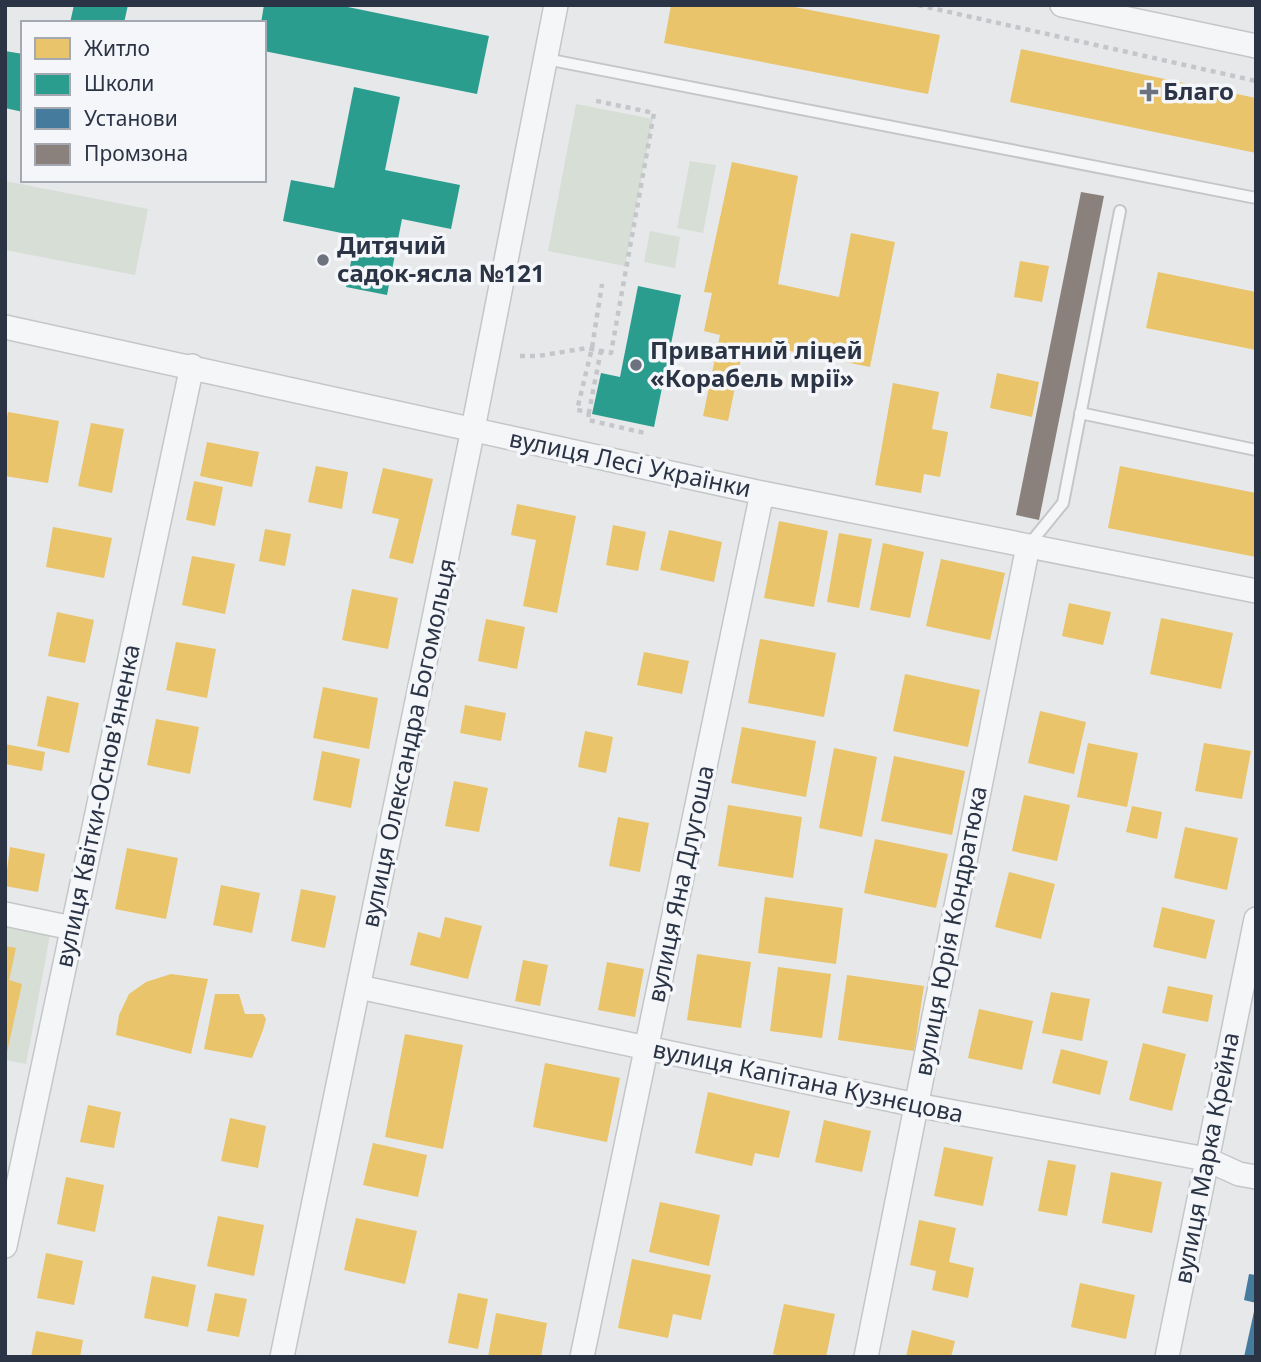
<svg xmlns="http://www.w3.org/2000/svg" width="1261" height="1362" viewBox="0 0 1261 1362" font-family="'Noto Sans',sans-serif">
<rect width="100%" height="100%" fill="#e6e8ea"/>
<!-- green -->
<path fill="#d6ded6" d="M576 104 653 119 625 266 548 251Z
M690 161 716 165 703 233 677 228Z
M5 181 148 209 135 275 5 250Z
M650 231 680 237 675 268 644 262Z
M5 926 50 935 26 1064 5 1060Z"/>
<!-- homes -->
<path fill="#e9c46a" d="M671 5H784L940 35 928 94 664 43Z
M1021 49 1256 98V153L1010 102Z
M732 162 798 176 778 284 839 297 851 233 895 242 870 367 765 346 744 344 728 421 703 416 720 335 704 331 712 293 704 292Z
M1020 261 1049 266 1042 302 1014 297Z
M1158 272 1256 292V350L1146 328Z
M997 373 1039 382 1032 417 990 408Z
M893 383 939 392 932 429 948 432 940 477 924 474 921 493 875 485Z
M8 412 59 421 48 483 5 476V428Z
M91 423 124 429 112 493 78 486Z
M207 442 259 452 252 487 200 476Z
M316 466 348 472 342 509 308 502Z
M1120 466 1256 493V557L1108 528Z
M383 468 433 479 413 564 389 558 399 519 372 513Z
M194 481 223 487 215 526 186 520Z
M517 504 576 516 557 613 523 606 536 540 511 535Z
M779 521 828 531 814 607 764 598Z
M613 525 646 532 638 571 606 565Z
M53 527 112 538 104 578 46 567Z
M265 529 291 534 285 566 259 561Z
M669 530 722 542 714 582 660 570Z
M839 533 872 539 859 608 827 602Z
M883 543 924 552 910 618 870 610Z
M192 556 235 564 225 614 182 605Z
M941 559 1005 573 990 640 926 626Z
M352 589 398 598 388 649 342 640Z
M1069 603 1111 612 1103 645 1062 636Z
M57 612 94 620 85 663 48 656Z
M1161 618 1233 633 1221 689 1150 674Z
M486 619 525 627 517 669 478 661Z
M760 639 836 653 824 717 748 703Z
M176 642 216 649 207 698 166 690Z
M644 652 689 661 682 694 637 685Z
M905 674 980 690 968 747 893 731Z
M323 687 378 698 369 749 313 738Z
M47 696 79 703 69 753 37 746Z
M465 705 506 713 501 741 460 733Z
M1040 711 1086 722 1074 774 1028 763Z
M156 719 199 727 190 774 147 765Z
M742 727 816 741 806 797 731 783Z
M585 731 613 737 606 773 578 767Z
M1088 743 1138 753 1127 807 1077 797Z
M1204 743 1251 751 1242 799 1195 791Z
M5 744 45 752 42 771 5 764Z
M834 748 877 757 862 837 819 828Z
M322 751 360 759 351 808 313 800Z
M894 756 965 771 952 835 881 821Z
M454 781 488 788 479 832 445 826Z
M1024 795 1070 805 1057 861 1012 851Z
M728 805 802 817 793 878 718 866Z
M1132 806 1162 812 1157 839 1126 832Z
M618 817 649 823 640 872 609 866Z
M1185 827 1238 838 1227 890 1174 878Z
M875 839 948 854 936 908 864 893Z
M10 847 45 854 38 892 5 886Z
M127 848 178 858 166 919 115 909Z
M1009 872 1055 884 1041 939 995 927Z
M221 885 260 893 252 933 213 925Z
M301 889 336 896 325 948 291 941Z
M765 897 843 908 836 964 758 953Z
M1162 907 1215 920 1206 959 1153 947Z
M445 917 482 926 468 979 410 965 418 932 440 938Z
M5 946 16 948 9 980 22 984 6 1057Z
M697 954 751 962 741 1028 687 1020Z
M523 960 548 965 540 1006 515 1001Z
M607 962 644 969 635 1017 598 1010Z
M778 967 831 974 822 1038 770 1031Z
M171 974 208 979 191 1054 116 1035 119 1015 129 994 146 982Z
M847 975 924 986 914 1051 838 1040Z
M1168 986 1213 995 1208 1022 1162 1013Z
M1051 992 1090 999 1082 1041 1042 1033Z
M215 994H239L245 1014H263L266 1019 263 1030 252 1058 204 1049Z
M979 1009 1033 1021 1022 1070 968 1058Z
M405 1034 463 1045 443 1149 385 1137Z
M1143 1043 1186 1054 1172 1111 1129 1100Z
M1061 1049 1108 1061 1100 1095 1052 1083Z
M545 1063 620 1078 607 1142 533 1127Z
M708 1092 790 1111 779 1158 755 1153 752 1166 695 1153Z
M88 1105 121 1112 114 1148 80 1142Z
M230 1118 266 1126 258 1168 221 1161Z
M824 1120 871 1131 862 1172 815 1162Z
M373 1143 427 1155 418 1197 363 1185Z
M944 1147 993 1157 983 1206 934 1196Z
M1048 1160 1076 1165 1067 1216 1038 1211Z
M1111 1172 1162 1182 1152 1233 1102 1223Z
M66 1177 104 1185 95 1232 57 1224Z
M660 1202 720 1215 709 1266 649 1252Z
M218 1216 264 1225 254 1276 207 1266Z
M356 1218 417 1231 405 1284 344 1270Z
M919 1220 956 1228 949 1262 974 1268 968 1298 932 1290 936 1271 910 1265Z
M46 1253 83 1261 74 1305 37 1298Z
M632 1259 711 1275 701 1320 673 1314 668 1338 618 1328Z
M152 1276 196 1285 188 1327 144 1318Z
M1080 1283 1135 1295 1126 1339 1071 1327Z
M215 1293 247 1299 239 1337 207 1331Z
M458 1293 488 1299 478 1349 448 1343Z
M784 1304 835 1314 826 1357H785L773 1354Z
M496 1313 547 1323 541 1357H488Z
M912 1330 955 1341 951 1357H906Z
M36 1331 83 1340 80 1357H31Z"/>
<!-- schools -->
<path fill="#2a9d8f" d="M74 5H128L124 23H70Z
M264 5H338L489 36 477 94 264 51V23H261Z
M5 51 23 54V112L5 108Z
M354 87 400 97 385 170 460 185 451 229 402 219 387 295 346 287 356 236 283 221 291 180 334 188Z
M638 286 681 295 654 427 592 414 601 373 620 377Z"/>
<!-- public -->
<path fill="#457b9d" d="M1249 1274 1256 1275V1303L1244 1300Z
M1255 1307 1256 1357H1244Z"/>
<!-- industry -->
<path fill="#8a817c" d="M1081 192 1104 196 1039 520 1016 515Z"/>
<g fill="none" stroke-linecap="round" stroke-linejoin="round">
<!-- service casing -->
<g stroke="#c4c6c8" stroke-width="14">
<path id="service" d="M546 59 1256 198
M1080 413 1256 450
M1028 546 1063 503 1120 211"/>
</g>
<!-- minor casing -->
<g stroke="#c4c6c8" stroke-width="26">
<path id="minor" d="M1062 5 1256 46
M5 327 762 493 1256 591
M5 914 72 928
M359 987 916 1105 1206 1159 1239 1174 1256 1177
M5 1246 192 366
M282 1357 473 429 556 5
M582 1357 762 493
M866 1357 1028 546
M1167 1357 1256 919"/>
</g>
<!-- path -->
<path stroke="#c5c6ca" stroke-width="4.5" stroke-dasharray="5 5" stroke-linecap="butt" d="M918 5 1256 81
M601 350 589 412 577 410 592 348 602 284
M520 356H538L587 348 611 353 654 113 592 100
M589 412 588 420 645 433"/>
<!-- service -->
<use href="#service" stroke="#f5f6f7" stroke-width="10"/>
<!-- minor -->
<use href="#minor" stroke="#f5f6f7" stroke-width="23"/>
</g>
<!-- markers -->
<g fill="#6c737f" stroke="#f4f6f9" stroke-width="2.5">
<path d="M1145.5 81.5h7v7h7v7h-7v7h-7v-7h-7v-7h7z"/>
<circle cx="323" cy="260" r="7"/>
<circle cx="636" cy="365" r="7"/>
</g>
<g text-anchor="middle" stroke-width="7" stroke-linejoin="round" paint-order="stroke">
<!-- poi labels -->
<g font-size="24" font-weight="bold" fill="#2b3445" stroke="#f4f6f9" text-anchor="start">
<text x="1163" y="100">Благо</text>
<text x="337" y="254">Дитячий<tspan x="337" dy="28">садок-ясла №121</tspan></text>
<text x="650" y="359">Приватний ліцей<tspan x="650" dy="28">«Корабель мрії»</tspan></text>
</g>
<!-- street labels -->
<g font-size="24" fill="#2b3445" stroke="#f4f6f9">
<text transform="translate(630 464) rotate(12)" y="8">вулиця Лесі Українки</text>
<text transform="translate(409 743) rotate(-78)" y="8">вулиця Олександра Богомольця</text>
<text transform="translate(98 806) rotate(-78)" y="8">вулиця Квітки-Основ'яненка</text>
<text transform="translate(681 884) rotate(-78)" y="8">вулиця Яна Длугоша</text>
<text transform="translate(951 931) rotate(-79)" y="8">вулиця Юрія Кондратюка</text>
<text transform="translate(808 1082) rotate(12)" y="8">вулиця Капітана Кузнєцова</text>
<text transform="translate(1207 1158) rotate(-79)" y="8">вулиця Марка Крейна</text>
</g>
</g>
<!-- border -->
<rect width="1261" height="1362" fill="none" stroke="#2b3445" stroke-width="14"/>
<!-- legend -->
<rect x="21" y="21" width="245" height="161" fill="#f4f6f9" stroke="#a4a8b1" stroke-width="2"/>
<rect x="35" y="38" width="35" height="21" fill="#e9c46a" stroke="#a4a8b1" stroke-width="2"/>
<text x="84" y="56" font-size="21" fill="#2b3445">Житло</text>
<rect x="35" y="74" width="35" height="21" fill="#2a9d8f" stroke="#a4a8b1" stroke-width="2"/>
<text x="84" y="91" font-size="21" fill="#2b3445">Школи</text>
<rect x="35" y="108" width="35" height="21" fill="#457b9d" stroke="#a4a8b1" stroke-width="2"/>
<text x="84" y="126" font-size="21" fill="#2b3445">Установи</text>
<rect x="35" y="144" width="35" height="21" fill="#8a817c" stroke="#a4a8b1" stroke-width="2"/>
<text x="84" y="161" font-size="21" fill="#2b3445">Промзона</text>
</svg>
